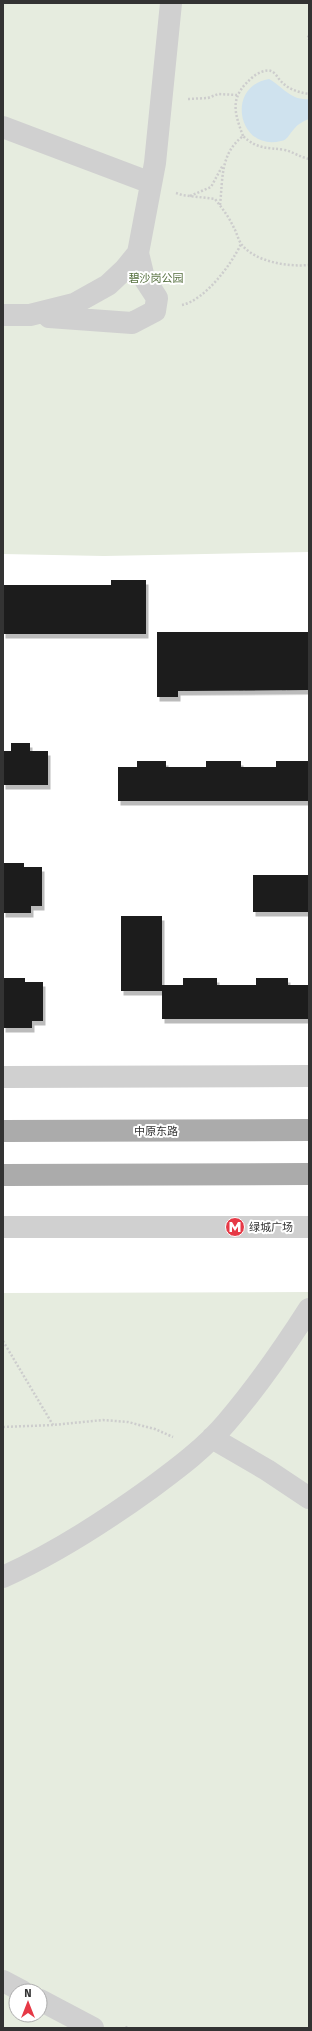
<svg xmlns="http://www.w3.org/2000/svg" width="312" height="2031" viewBox="0 0 312 2031" font-family="'Fira Sans','Noto Sans SC',sans-serif">
<style>
.green{fill:#e6ecdf;fill-rule:evenodd}
.water{fill:#cfe2ee}
.building{fill:#1a1a1a;filter:url(#shadow)}
.lines{fill:none;stroke-linecap:round;stroke-linejoin:round}
.path{stroke:#cdcdcd;stroke-width:2.5;stroke-dasharray:2 2;stroke-linecap:butt}
.minor{stroke:#d0d0d0;stroke-width:22}
.major{stroke:#ababab;stroke-width:22}
.labels{text-anchor:middle;stroke-width:4;stroke-linejoin:round;paint-order:stroke}
.park-label{font-size:11px;fill:#56703f;stroke:#fff}
.street-label{font-size:11px;fill:#333;stroke:#fff}
.poi-label{font-size:11px;fill:#333;stroke:#fff;text-anchor:start}
</style>
<defs>
<filter id="shadow"><feDropShadow dx="2.5" dy="4.5" stdDeviation="0" flood-color="#0004"/></filter>
</defs>
<rect width="100%" height="100%" fill="#fff"/>
<path class="green" d="M3,3H309V552L104,556L3,554Z
M309,1292V2028H3V1293ZM16,1991H40V2015H16Z"/>
<path class="water" d="M269,79C282,86 291,101 309,99V119C303,121 298,124 294,129C289,134 288,140 281,141C238,152 225,86 269,79Z"/>
<path class="building" d="M111,580H146V634H3V585H111Z
M157,632H309V690L178,691V697H157Z
M11,743H30V751H48V785H3V751H11Z
M137,761H166V767H206V761H241V767H276V761H309V801H118V767H137Z
M3,863H24V867H42V906H31V913H3Z
M253,875H309V912H253Z
M121,916H162V985H183V978H217V985H256V978H288V985H309V1019H162V991H121Z
M4,978H25V982H43V1021H32V1028H3Z"/>
<g class="lines">
<path class="path" d="M309,36L307,38L309,39
M188,99L208,98L218,94L237,95
M243,136C233,109 230,96 254,76C258,73 266,69 271,71C274,72 277,76 279,79C287,89 297,92 309,94
M176,193L182,195L215,199C222,208 229,217 234,228C237,233 238,240 242,245C256,262 288,267 309,265
M190,196L211,187L223,165
M220,205C223,178 220,154 243,136C258,150 267,147 285,150C293,152 300,157 309,159
M182,305C205,300 231,265 241,244
M3,1341L53,1425
M3,1427L53,1425L103,1420L128,1422L155,1429L173,1437
M126,2028L128,2025"/>
<path class="minor" d="M3,127L151,183
M3,315H30L74,304L108,285L125,269L138,253L155,163L171,3
M49,317L132,323L155,311L157,298L144,278L138,253
M3,1077L309,1076
M3,1227H309
M212,1438L267,1470L309,1498
M3,1577C56,1553 104,1522 151,1488C178,1468 205,1448 227,1422C257,1387 284,1348 309,1309
M3,1981L22,1991
M40,2000L93,2028"/>
<path class="major" d="M3,1131L309,1130
M3,1175L309,1174"/>
</g>
<defs>
<g id="metro-disc" transform="scale(1)"><circle r="9.5" fill="#e63946" stroke="#fff"/><path d="M-5.5 5V-5H-3L0 0L3-5H5.5V5H3V-.5L0 4L-3-.5V5Z" fill="#fff"/></g>
</defs>
<g fill-rule="evenodd">
<use href="#metro-disc" x="235" y="1227"/>
</g>
<g class="labels">
<g class="park-label">
<text x="156" y="282">碧沙岗公园</text>
</g>
<g class="street-label">
<text x="156" y="1135">中原东路</text>
</g>
<g class="poi-label">
<text x="249" y="1231">绿城广场</text>
</g>
</g>
<rect width="312" height="2031" fill="none" stroke="#333333" stroke-width="8"/>
<g transform="translate(28 2003)"><circle r="19" fill="#ffffff" stroke="#adadad"/>
<path d="M0-3L7 15L0 10L-7 15Z" fill="#e63946"/>
<text y="-6" font-size="11" font-weight="bold" text-anchor="middle" fill="#333333">N</text>
</g>
</svg>
